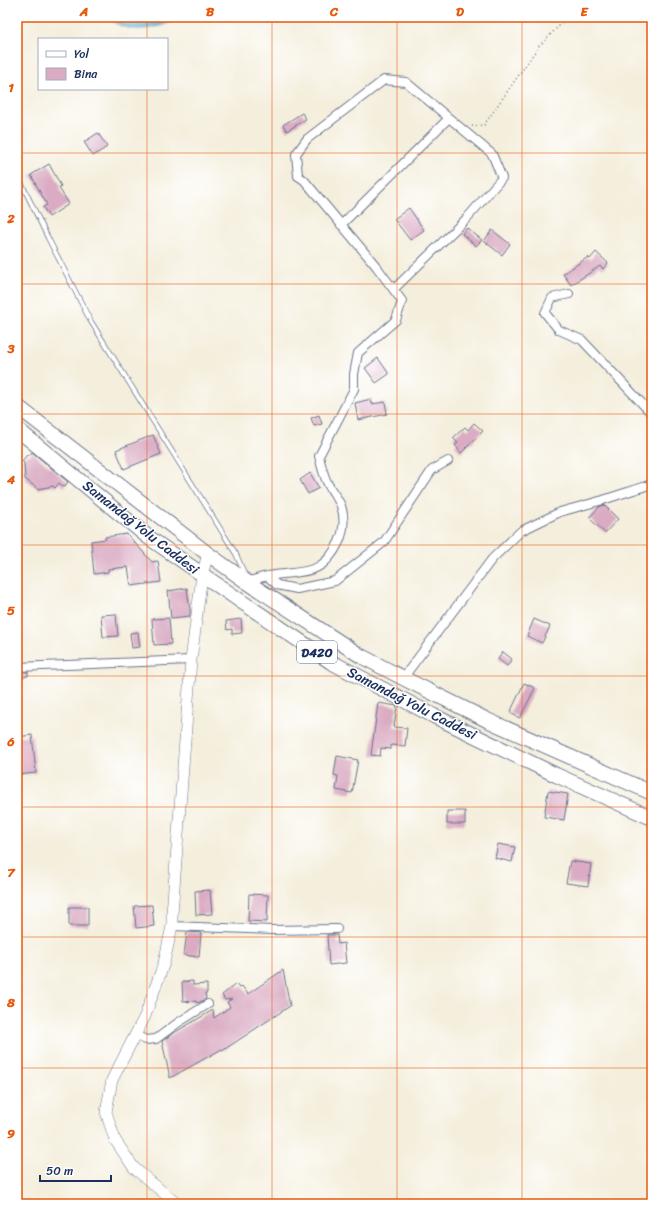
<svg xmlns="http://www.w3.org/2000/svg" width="669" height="1221" viewBox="0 0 669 1221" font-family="Sriracha,sans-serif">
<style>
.water{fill:#61b9de;stroke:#3e749e}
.building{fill:#daabc3}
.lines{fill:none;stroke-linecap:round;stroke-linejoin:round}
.lane-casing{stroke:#67728a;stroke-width:5.5}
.street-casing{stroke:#67728a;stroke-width:10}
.secondary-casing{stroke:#67728a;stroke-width:12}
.highway-casing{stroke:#67728a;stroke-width:16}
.path{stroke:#67728a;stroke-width:1.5;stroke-dasharray:1 3;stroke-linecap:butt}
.lane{stroke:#fff;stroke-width:4}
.street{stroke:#fff;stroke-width:8}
.secondary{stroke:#fff;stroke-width:11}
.highway{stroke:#fff;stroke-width:14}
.grid{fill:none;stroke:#e8590c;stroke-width:1;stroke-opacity:0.55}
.labels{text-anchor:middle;stroke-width:3;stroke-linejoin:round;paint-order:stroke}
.shield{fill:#fff;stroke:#5f6d8e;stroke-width:1}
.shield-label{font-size:13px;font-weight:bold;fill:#1b2f5e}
.street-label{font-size:14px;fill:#1b2f5e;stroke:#fff}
.neatline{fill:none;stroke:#e8590c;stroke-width:1.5}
.grid-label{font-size:13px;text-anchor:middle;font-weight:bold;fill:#e8590c}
</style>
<rect width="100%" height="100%" fill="#fff"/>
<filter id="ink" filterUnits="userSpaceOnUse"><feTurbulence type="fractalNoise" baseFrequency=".025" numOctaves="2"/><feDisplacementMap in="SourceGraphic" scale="8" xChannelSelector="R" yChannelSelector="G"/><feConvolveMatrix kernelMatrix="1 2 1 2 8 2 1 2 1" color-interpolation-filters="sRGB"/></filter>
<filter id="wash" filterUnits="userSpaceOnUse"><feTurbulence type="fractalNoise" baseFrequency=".012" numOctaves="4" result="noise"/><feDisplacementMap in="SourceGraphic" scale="16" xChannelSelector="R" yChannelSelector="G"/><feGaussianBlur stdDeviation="0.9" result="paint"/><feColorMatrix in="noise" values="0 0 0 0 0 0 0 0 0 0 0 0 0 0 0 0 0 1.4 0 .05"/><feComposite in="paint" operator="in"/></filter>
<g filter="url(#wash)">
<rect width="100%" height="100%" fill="#f4eedc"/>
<path class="water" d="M103,17H186C172,21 156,29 141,29C128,30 114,23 103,17Z"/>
<g id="blocks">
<path class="building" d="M302,113L306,119L287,131L283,125Z
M98,133L107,147L93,156L84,142Z
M49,164L61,186L59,188L69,204L49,217L43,207L47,205L31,175Z
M409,208L424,230L410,240L394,219Z
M467,228L482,240L476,246L462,234Z
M492,230L510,244L502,255L484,241Z
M596,252L608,263L603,269L600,266L571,285L563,274L588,257L590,259Z
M378,358L389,374L376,383L365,368Z
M371,399L372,404L385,402L387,414L358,420L355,403Z
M319,415L322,424L314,426L311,418Z
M474,423L483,431L461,453L455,445L458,443L453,438L465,427L468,430Z
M153,435L161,454L124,469L116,450Z
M32,452L68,482L64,487L59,483L55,488L53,486L38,489L25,479L24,463L22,461L27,455H30Z
M310,473L319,488L308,494L300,480Z
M604,505L618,519L605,533L589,518L599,507Z
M127,534L152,562L158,561L161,582L131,586L128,567L108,569V572L94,574L91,541L106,539L105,537Z
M187,588L190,611V616L171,618L168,591Z
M116,614L118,636L103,637L101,615Z
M169,618L171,644L154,645L152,619Z
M241,619L242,633L232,634V629L227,630L226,621Z
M534,619L550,626L542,643L527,636Z
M138,632L140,647L132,648L130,633Z
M503,652L512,659L507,666L498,659Z
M18,672H28V676L19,678Z
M524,683L535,688L520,718L510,713Z
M378,703L397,706L394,727L407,728L405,746L391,745V749L381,748L380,756L371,755Z
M32,735L36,773L17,775V744L18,743L17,737Z
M337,756L358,760L352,793L336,790L338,776L334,775Z
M548,791L568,794L564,820L544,817Z
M447,811H465V824H447Z
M498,844L515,847L512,862L495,858Z
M570,861L591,864L588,886L566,883Z
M210,890L212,914L196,915L195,891Z
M249,894L268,895L267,922L248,921Z
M152,905L154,926L136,928L134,906Z
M69,907H88V926H69Z
M187,932L201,933L199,957L184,955Z
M327,935H337L338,944L344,943L346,963L329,965Z
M283,970L290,1006L222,1051V1049L170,1078L162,1041L172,1034L213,1010L214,1018L230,1007L227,1002L232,999L225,1000L222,995L236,984L239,988L242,986L248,994Z
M193,981V985L207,984V993H205L206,999L200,1002L196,1003V1001L183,1002L182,982Z"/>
</g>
</g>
<g filter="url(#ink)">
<use href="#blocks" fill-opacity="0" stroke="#67728a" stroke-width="1"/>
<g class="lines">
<g class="lane-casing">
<path id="lane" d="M17,174L48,238L90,320L236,554L245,575"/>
</g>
<g class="street-casing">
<path id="street" d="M341,225L449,118
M569,294L552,298L545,313L559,330L582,340L652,414
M267,576L277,585L297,589L335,581L384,542L432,470L448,461
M247,582C254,580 261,577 268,576C301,570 322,578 339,542C344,531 345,517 341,506C338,498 331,491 327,482C323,474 321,465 319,456L354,389V374L358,353L396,320L402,301L376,266L304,180L298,176L296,154L307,139L384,80L406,82L492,154L502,178L467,218L394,289
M17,667L191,660
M403,678L492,559L521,531L560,512L603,500L649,485L652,483
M172,926L272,930L337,929
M135,1035L146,1040L156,1039L179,1022L208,1004"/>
</g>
<g class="secondary-casing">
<path id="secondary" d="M177,1204L134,1168L115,1140L106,1112L112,1080L145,1016L164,963L172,926V914L191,660L202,575L208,554"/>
</g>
<g class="highway-casing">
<path id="highway" d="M17,406L208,554L247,582L361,656L403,678L487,720L652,793
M17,429L148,537L242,602L331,662L434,716L556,775L652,818"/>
</g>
<path class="path" d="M472,126L484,125L539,46L564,21L566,17"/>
<use href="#lane" class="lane"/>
<use href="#street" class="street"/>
<use href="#secondary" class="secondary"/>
<use href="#highway" class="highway"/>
</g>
</g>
<path class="grid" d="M147,17V39M272,17V1204M397,17V1204M522,17V1204M147,89V1204M17,153H652M17,284H652M17,414H652M17,545H652M17,676H652M17,807H652M17,937H652M17,1068H652"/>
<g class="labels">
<rect class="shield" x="297" y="641" width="40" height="22" rx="3"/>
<g class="shield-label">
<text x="317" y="657">D420</text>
</g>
<g class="street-label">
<text transform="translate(141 527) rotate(38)" y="5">Samandağ Yolu Caddesi</text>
<text transform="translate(412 703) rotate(27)" y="5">Samandağ Yolu Caddesi</text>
</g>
</g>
<rect width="669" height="1221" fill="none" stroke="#fff" stroke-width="44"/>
<rect x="38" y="38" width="130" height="52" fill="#ffffff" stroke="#a4acbf"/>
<rect x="46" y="51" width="20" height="6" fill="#ffffff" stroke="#a4acbf"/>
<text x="74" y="58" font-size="12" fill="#1b2f5e">Yol</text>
<rect x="46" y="68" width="20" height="12" fill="#daabc3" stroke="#a4acbf"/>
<text x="74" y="78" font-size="12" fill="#1b2f5e">Bina</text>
<path d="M40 1175v6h71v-6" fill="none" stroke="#1b2f5e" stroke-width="2"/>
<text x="46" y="1175" font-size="12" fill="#1b2f5e" stroke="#ffffff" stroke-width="3" paint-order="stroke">50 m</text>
<rect x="22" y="22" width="625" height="1177" class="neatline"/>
<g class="grid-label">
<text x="84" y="16">A</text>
<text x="210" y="16">B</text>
<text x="334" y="16">C</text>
<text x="460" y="16">D</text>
<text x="584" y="16">E</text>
<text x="11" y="92">1</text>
<text x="11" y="223">2</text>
<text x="11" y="353">3</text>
<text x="11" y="484">4</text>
<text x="11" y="615">5</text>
<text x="11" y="746">6</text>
<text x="11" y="877">7</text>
<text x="11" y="1007">8</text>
<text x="11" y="1138">9</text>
</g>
</svg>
